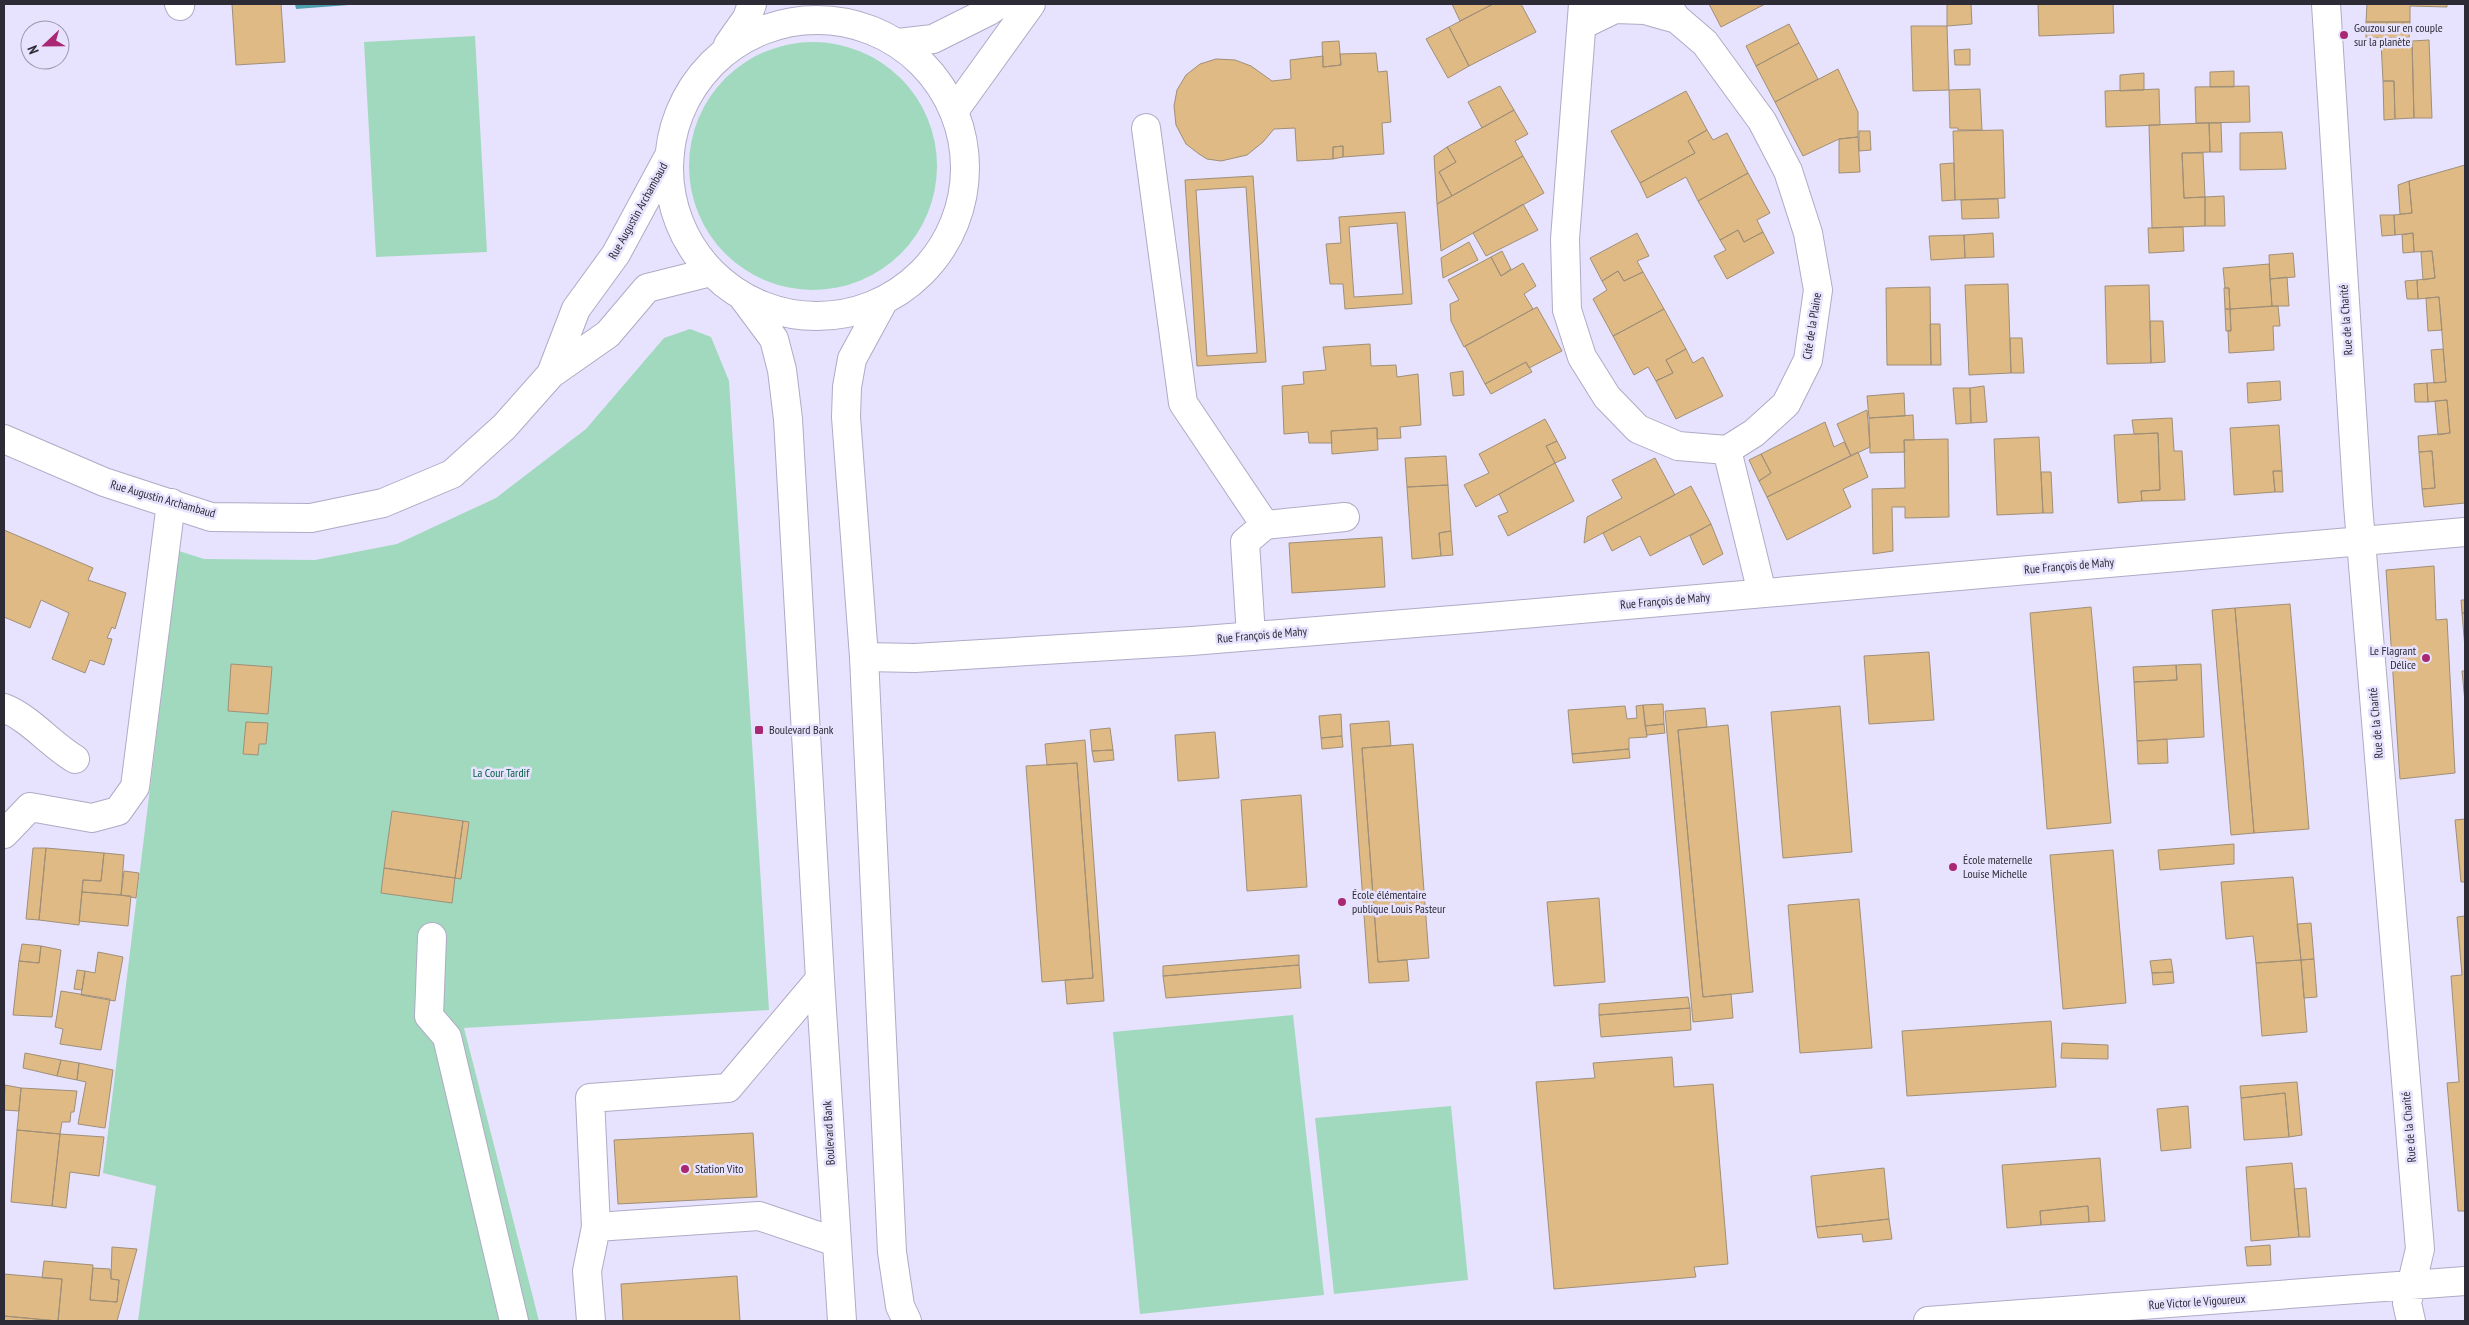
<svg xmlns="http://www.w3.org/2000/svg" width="2469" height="1325" viewBox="0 0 2469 1325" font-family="'PT Sans Narrow',sans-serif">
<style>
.green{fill:#a0d9bd}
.water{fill:#4da0ad}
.building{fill:#e0ba85;stroke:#9f8f78;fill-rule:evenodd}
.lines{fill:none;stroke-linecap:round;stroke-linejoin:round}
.minor-casing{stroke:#afabc5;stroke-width:30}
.major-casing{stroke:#afabc5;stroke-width:30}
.minor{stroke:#fff;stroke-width:28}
.major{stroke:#fff;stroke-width:28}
.poi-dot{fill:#aa2773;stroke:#e7e2fe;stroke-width:2}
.labels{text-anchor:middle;stroke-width:5;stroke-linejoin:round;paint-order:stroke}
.poi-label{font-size:12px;fill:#2d2b35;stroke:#e7e2fe;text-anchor:start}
.street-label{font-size:12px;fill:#2d2b35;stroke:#e7e2fe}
.park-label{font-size:12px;fill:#045c3f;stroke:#e7e2fe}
</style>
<rect width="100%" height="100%" fill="#e7e2fe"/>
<path class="green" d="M475,36L487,252L376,257L364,42Z
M689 166a124 124 0 1 1 248 0a124 124 0 1 1-248 0Z
M690,329L711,337L729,381L769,1010L464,1028L539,1321H138L156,1186L103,1173L179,551L204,559L315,560L397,544L496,498L586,429L664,338Z
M1293,1015L1324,1295L1140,1314L1113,1032Z
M1451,1106L1468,1280L1334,1294L1315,1118Z"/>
<path class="water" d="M295,4H362L296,9Z"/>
<path class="building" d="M232,4H281L285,62L236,65Z
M1452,4H1493L1460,21Z
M1493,4H1521L1536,32L1469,66L1449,27Z
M1709,4H1765L1721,27Z
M1947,4H1971L1972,24L1947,26Z
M2038,4H2113L2114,33L2039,36Z
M2367,4H2447V7L2410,6V22H2366Z
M2366,22H2410L2409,38H2366Z
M1789,24L1799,43L1756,66L1746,46Z
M1911,26H1947L1949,90L1913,91Z
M1449,27L1469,66L1448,78L1426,39Z
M2429,40L2432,118H2414L2412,41Z
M1339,41L1341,65L1323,67L1322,42Z
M2412,41L2414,118L2395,119L2394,81H2383L2381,42Z
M1799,43L1818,79L1775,102L1756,66Z
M1970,49V65H1955L1954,50Z
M1376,53L1378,72L1387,71L1391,122L1382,123L1384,154L1343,157V146L1333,147V159L1297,161L1295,128L1274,129L1263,142L1247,155L1221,161L1207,159L1199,154L1186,144L1176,125L1174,106L1177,90L1186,75L1200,64L1216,59L1235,60L1251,66L1272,81L1291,79L1290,60L1323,56V67L1341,65L1340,54Z
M1838,69L1858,112V137L1839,139L1803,156L1775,102Z
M2234,71V87H2210V72Z
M2144,73V90L2120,91V75Z
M2383,81H2394L2395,119L2384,120Z
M1500,86L1514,110L1482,128L1468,102Z
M2249,86L2250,122L2196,123L2195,87Z
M1980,89L1982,130H1958V128H1950L1949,90Z
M2159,89L2160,125L2106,127L2105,91Z
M1686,91L1707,130L1688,141L1695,153L1640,183L1611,131Z
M1514,110L1528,134L1515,141L1523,156L1452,196L1439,172L1456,162L1447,147Z
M2209,123L2210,152L2182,153L2184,198L2205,197V226L2152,228L2149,125Z
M2209,123H2221L2222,152H2210Z
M1707,130L1713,140L1727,133L1748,173L1698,201L1686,177L1647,198L1640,183L1695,153L1688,141Z
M2003,130L2005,198L1955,200L1953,131Z
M1859,131H1870L1871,150L1859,151Z
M2282,132L2286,169L2240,170V133Z
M1858,137L1860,172L1839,173V139Z
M1343,146V157L1333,159V147Z
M1447,147L1456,162L1439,172L1452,196L1437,204L1434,156Z
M2182,153H2203L2205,197L2184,198Z
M1523,156L1544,193L1441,251L1437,204Z
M1954,163L1955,200L1942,201L1940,164Z
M2465,165V503L2424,507L2422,489L2435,488L2432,451L2419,452L2418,436L2450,433L2447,400L2428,402L2427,383L2446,382L2439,297L2418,299L2417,280L2435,278L2432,251L2414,252L2413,233L2395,235L2394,215L2412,213L2409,181Z
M1748,173L1770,213L1757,220L1763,232L1744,242L1738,230L1720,240L1698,201Z
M1253,176L1266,362L1197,366L1185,180ZM1246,187L1257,353L1207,356L1196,190Z
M2409,181L2412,213L2400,214L2398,185Z
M2224,196L2225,226H2205V197Z
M1998,199L1999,218L1962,219L1961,200Z
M1523,204L1538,230L1486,256L1473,233Z
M1405,212L1412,304L1345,309L1343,284H1330L1326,244L1341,243L1339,217ZM1397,223L1403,294L1354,297L1349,227Z
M2380,215H2394L2395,235L2382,236Z
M2183,227L2184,251L2149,253L2148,228Z
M1738,230L1744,242L1763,232L1774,253L1727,279L1714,256L1726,250L1720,240Z
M1637,233L1649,256L1637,261L1643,272L1624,281L1618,271L1602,281L1590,258Z
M1993,233L1994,257L1965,258L1964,235Z
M2413,233L2414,252L2403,253L2402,235Z
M1964,235L1965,258L1931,260L1929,236Z
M1469,242L1478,260L1443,278L1441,258Z
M1502,251L1511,269L1501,276L1491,257Z
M2432,251L2435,278L2423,280L2421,252Z
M2293,253L2295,277L2270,279L2269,255Z
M1491,257L1501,276L1523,263L1536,286L1524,294L1533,309L1464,347L1451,321L1450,304L1459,300L1448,280Z
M2269,264L2272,306L2230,309L2229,288H2225L2223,268Z
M1618,271L1624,281L1643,272L1664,309L1613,336L1593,299L1607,290L1602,281Z
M2287,277L2289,306H2272L2270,279Z
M2417,280L2418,299H2407L2405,281Z
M2008,284L2011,373L1969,375L1965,285Z
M2149,285L2151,363L2107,364L2105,286Z
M1930,287L1931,365H1887L1886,288Z
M2224,288H2229L2230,309H2225Z
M2439,297L2442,330L2428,331L2426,298Z
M2278,306L2280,326H2273L2274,350L2229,353L2228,330L2231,331L2230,309Z
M1537,307L1562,351L1529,368L1526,362L1485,384L1465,346Z
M1664,309L1686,349L1666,360L1673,373L1656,381L1648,367L1634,375L1613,336Z
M2225,309H2230L2231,331H2226Z
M2150,321H2163L2165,362L2151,363Z
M1930,324H1940L1941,365H1931Z
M2010,338H2022L2024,373H2011Z
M1370,344L1371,366L1396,365L1397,377L1418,374L1421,425L1400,427L1401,438L1377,439V428L1331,431L1332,443H1309L1308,432L1284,434L1282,386L1304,384L1303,372L1326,370L1323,347Z
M1686,349L1693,363L1703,357L1723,396L1676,419L1656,381L1673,373L1666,360Z
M2443,349L2446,382L2434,383L2431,350Z
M1526,362L1532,372L1491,394L1485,384Z
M1463,371L1464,395L1453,396L1450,373Z
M2280,381L2281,400L2248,403L2247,383Z
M2427,383L2428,402H2415L2414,384Z
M1984,386L1987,422L1971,423L1970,388Z
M1953,388H1970L1971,423L1956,424Z
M1904,393L1905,416L1869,418L1867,396Z
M2447,400L2450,433L2438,435L2435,401Z
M1867,410L1870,447L1851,456L1837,424Z
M1913,415L1914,440H1904L1905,452L1870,453L1869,418Z
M2172,418L2174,451H2182L2185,500L2142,501L2141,491L2160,490L2158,433L2134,434L2132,420Z
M1545,419L1557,441L1546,446L1555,463L1476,507L1464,485L1489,473L1479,454Z
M1825,422L1834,447L1844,442L1851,456L1767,497L1759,481L1771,473L1761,454Z
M2279,425L2282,471H2273L2275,492L2234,495L2230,428Z
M1377,428L1378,450L1332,454L1331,431Z
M2158,433L2160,490L2141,491L2142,501L2118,503L2114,435Z
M2039,437L2043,513L1997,515L1994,439Z
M1948,439L1949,517L1905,518V507H1892L1893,551L1873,554L1872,489L1905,488L1904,440Z
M1557,441L1566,458L1555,463L1546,446Z
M2432,451L2435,488L2422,489L2419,452Z
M1858,452L1868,477L1843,489L1851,507L1787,540L1767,497Z
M1761,454L1771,473L1759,481L1749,460Z
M1446,456L1448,485L1407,487L1405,458Z
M1655,458L1675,495L1584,543L1587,517L1622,498L1612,480Z
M1555,463L1574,501L1508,536L1498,516L1508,512L1499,494Z
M2273,471H2282L2283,492H2275Z
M2041,472H2051L2053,513H2043Z
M1448,485L1451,531L1439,533L1441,556L1412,559L1407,487Z
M1691,486L1711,524L1650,556L1640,536L1612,551L1603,533Z
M1711,524L1723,554L1703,565L1690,536Z
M4,530L93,568L88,580L126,593L115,629L112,627L107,638L112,639L104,665L90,660L85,673L52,659L69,613L41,600L30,628L4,617Z
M1451,531L1453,555L1441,556L1439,533Z
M1382,537L1385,587L1292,593L1289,543Z
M2434,566L2436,620L2447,619L2455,773L2400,779L2386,570Z
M2461,600H2465V613H2462Z
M2290,604L2309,829L2254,833L2235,608Z
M2091,607L2111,823L2047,829L2030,613Z
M2235,608L2254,833L2231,835L2212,610Z
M2462,613H2465V648Z
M1929,652L1934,720L1869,724L1864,656Z
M231,664L272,667L268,714L228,711Z
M2201,664L2204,737L2137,741L2134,682L2177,680L2176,665Z
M2176,665L2177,680L2134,682L2133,667Z
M2462,671H2465V702Z
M1663,704L1664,724L1645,726L1643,705Z
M1643,705L1647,737L1629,738V749L1572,754L1568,710L1625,706L1627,719L1637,718L1636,706Z
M1840,706L1852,852L1783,858L1771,712Z
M1705,708L1707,727L1678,730L1703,997L1731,994L1733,1018L1693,1022L1665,711Z
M1341,714L1342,736L1321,738L1319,716Z
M1389,721L1391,746L1362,748L1378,962L1407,960L1409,981L1369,983L1350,724Z
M246,722L268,723L266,744H259L258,755L243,754Z
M1664,724L1665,733L1647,735L1645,726Z
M1728,725L1753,992L1703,997L1678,730Z
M1110,728L1113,750L1092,751L1090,730Z
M1215,732L1219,778L1178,781L1175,735Z
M1342,736L1343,747L1322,749L1321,738Z
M2167,739L2168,763L2138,764L2137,741Z
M1085,740L1104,1001L1067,1004L1065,980L1093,978L1077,763L1047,765L1045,744Z
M1413,744L1429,958L1378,962L1362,748Z
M1629,749L1630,758L1573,763L1572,754Z
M1113,750L1114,760L1094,762L1092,751Z
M1077,763L1093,978L1042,982L1026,766Z
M1301,795L1307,887L1247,891L1241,800Z
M392,811L463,821L455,878L384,868Z
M2465,819V882H2461L2455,820Z
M463,821L469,822L461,879L455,878Z
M2234,844V864L2160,870L2158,850Z
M33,848H46L39,920L26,919Z
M46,848L104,853L101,881L83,880L79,925L39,920Z
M2113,850L2126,1003L2063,1009L2050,855Z
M104,853L124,855L121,895L82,892L83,880L101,881Z
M384,868L455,878L452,903L381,893Z
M124,871L139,873L136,898L121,895Z
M2293,877L2301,960L2256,963L2253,936L2226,939L2221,882Z
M82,892L131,896L128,926L79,921Z
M1599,898L1605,982L1554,986L1547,902Z
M1859,899L1872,1048L1800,1053L1788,905Z
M2465,916V1211H2458L2447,1083L2459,1082L2451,976L2462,975L2457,917Z
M2311,923L2314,959L2301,960L2297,924Z
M22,944L41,946L39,963L19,961Z
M41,946L61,950L52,1017L13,1015L19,961L39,963Z
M98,952L123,957L115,1001L81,995L85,971L95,973Z
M1299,955V965L1163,976V966Z
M2171,959L2173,972L2152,973L2150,961Z
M2314,959L2317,997L2304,998L2301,960Z
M2301,960L2307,1032L2262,1036L2256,963Z
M1299,965L1301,988L1166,998L1163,976Z
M77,970L85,971L82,990L74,989Z
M2173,972L2174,983L2153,985L2152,973Z
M61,991L110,999L101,1050L60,1044L63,1029L55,1027Z
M1688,997L1690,1008L1599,1015V1004Z
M1690,1008L1691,1030L1601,1037L1599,1015Z
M2051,1021L2056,1087L1907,1096L1902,1031Z
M2062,1043L2108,1045V1059L2061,1058Z
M25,1053L61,1060L57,1076L23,1068Z
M1672,1057L1674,1087L1713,1084L1728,1264L1694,1267L1696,1277L1554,1289L1536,1082L1595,1078L1593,1063Z
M61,1060L79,1063L77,1080L57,1076Z
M79,1063L113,1070L105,1128L78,1124L86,1082L77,1080Z
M2297,1082L2302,1135L2289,1137L2285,1093L2241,1098L2240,1086Z
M5,1085L21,1088L19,1111L4,1110Z
M21,1088L77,1091L74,1112H71L70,1122H62L60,1134L17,1130Z
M2285,1093L2289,1137L2244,1140L2241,1098Z
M2188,1106L2191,1148L2161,1151L2157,1109Z
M17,1130L60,1134L52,1206L11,1202Z
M753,1133L757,1197L618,1204L614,1140Z
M60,1134L104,1137L99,1176L70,1172L66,1208L52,1206Z
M2100,1158L2105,1221L2089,1222L2088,1206L2040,1211L2041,1225L2007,1228L2002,1165Z
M2292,1163L2299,1237L2251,1241L2246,1167Z
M1884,1168L1889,1219L1816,1227L1811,1176Z
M2306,1188L2310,1237H2299L2294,1189Z
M2088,1206L2089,1222L2041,1225L2040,1211Z
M1889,1219L1892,1239L1863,1242L1862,1234L1818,1238L1816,1227Z
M2270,1245L2271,1265L2247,1266L2245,1247Z
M112,1247L137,1249L117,1321H58L62,1279L42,1278L44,1261L93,1265L90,1300L117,1302L119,1280L111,1279Z
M93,1268L110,1269L111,1279L119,1280L117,1302L90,1300Z
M4,1274L62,1279L58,1321L4,1316Z
M737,1276L740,1321H623L621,1284Z
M4,1316L58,1321H4Z"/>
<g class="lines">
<g class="minor-casing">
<path id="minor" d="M179,4L180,6
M1583,4L1565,239L1567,310L1582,357L1607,397L1638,429L1678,446L1727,450L1754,433L1786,404L1808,360L1818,290L1808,233L1788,171L1762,121L1705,43L1677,19L1666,4
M2326,4L2358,505L2420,1249L2407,1303L2411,1321
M1582,25L1615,9L1645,10L1677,19
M898,43L933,39L989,11L999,4
M954,111L1031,4
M1146,128L1183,403L1265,525L1245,542L1251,636
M1727,450L1762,593
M1265,525L1345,517
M864,657L915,658L1192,641L1478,618L2465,532
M4,708C31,719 50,744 75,759
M4,834L30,807L92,818L118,811L135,787L171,503
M432,937L429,1016L447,1037L514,1321
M820,979L728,1088L590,1098L596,1227L759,1216L836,1242
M591,1321L587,1271L596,1227
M1928,1321L2465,1281"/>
</g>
<g class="major-casing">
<path id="major" d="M669 168a148 148 0 1 1 296 0a148 148 0 1 1-296 0Z
M728,45L747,18L752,4
M742,296L774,339L782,370L788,419L820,979L842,1321
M883,302L852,359L847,387L846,417L864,657L892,1252L900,1306L907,1321
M551,374L576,309L616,254L670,154
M4,439L104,482L211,517L311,518L383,503L452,474L504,427L551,374L608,334L647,288L711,272"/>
</g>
<use href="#minor" class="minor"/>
<use href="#major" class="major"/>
</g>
<g class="poi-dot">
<circle cx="2344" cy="35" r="5"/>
<circle cx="2426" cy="658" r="5"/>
<rect x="754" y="725" width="10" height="10" rx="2.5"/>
<circle cx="1953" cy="867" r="5"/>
<circle cx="1342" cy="902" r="5"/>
<circle cx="685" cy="1169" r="5"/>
</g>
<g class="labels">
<g class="poi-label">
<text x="2354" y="32">Gouzou sur en couple<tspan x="2354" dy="14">sur la planète</tspan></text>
<text x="2416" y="655" text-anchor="end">Le Flagrant<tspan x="2416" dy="14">Délice</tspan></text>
<text x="769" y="734">Boulevard Bank</text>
<text x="1963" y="864">École maternelle<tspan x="1963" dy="14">Louise Michelle</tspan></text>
<text x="1352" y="899">École élémentaire<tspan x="1352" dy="14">publique Louis Pasteur</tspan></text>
<text x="695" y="1173">Station Vito</text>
</g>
<g class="street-label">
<text transform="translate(638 211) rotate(-61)" y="4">Rue Augustin Archambaud</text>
<text transform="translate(2346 320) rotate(-94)" y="4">Rue de la Charité</text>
<text transform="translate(1812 326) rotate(-81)" y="4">Cité de la Plaine</text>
<text transform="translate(163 499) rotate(16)" y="4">Rue Augustin Archambaud</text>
<text transform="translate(2069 566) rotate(-5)" y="4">Rue François de Mahy</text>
<text transform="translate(1665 601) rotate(-5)" y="4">Rue François de Mahy</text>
<text transform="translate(1262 635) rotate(-5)" y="4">Rue François de Mahy</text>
<text transform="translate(2376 723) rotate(-95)" y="4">Rue de la Charité</text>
<text transform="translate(2409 1127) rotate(-95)" y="4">Rue de la Charité</text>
<text transform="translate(829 1133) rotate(-93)" y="4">Boulevard Bank</text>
<text transform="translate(2197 1302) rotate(-4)" y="4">Rue Victor le Vigoureux</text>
</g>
<g class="park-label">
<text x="501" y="777">La Cour Tardif</text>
</g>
</g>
<rect width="2469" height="1325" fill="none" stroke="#2d2b35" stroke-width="10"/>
<g transform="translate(45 45) rotate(248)"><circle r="24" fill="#e7e2fe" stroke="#9d99ae"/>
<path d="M0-4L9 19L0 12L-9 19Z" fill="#aa2773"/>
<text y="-8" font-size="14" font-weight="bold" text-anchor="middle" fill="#2d2b35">N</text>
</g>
</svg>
